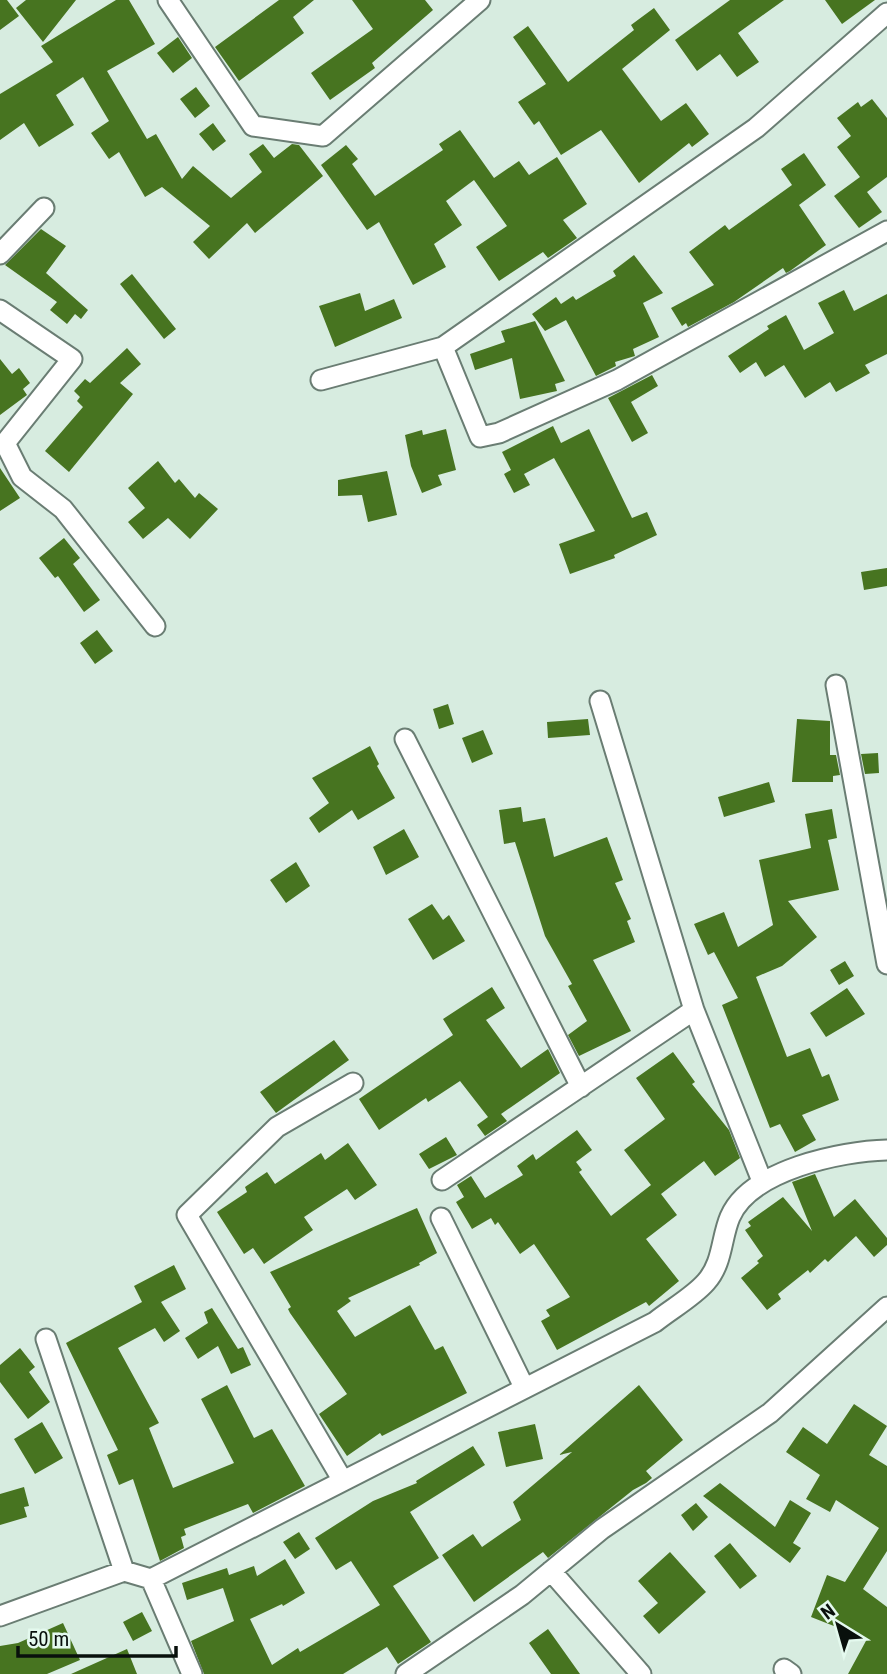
<svg xmlns="http://www.w3.org/2000/svg" width="887" height="1674" viewBox="0 0 887 1674" font-family="'Roboto Condensed',sans-serif">
<style>
.building{fill:#477420}
.lines{fill:none;stroke-linecap:round;stroke-linejoin:round}
.street-casing{stroke:#6a7d73;stroke-width:23}
.street{stroke:#fff;stroke-width:19}
</style>
<rect width="100%" height="100%" fill="#d7ece0"/>
<path class="building" d="M0,0H7L19,16L0,30Z
M26,0H76L43,42L16,8Z
M116,0H129L155,44L107,71L147,139L156,134L182,179L193,166L231,198L262,172L249,154L263,144L274,158L292,144L299,145L323,176L255,233L247,223L209,259L193,242L210,226L162,187L145,197L119,152L109,159L91,133L109,121L83,77L56,95L74,125L39,147L24,123L0,140V94L53,62L41,46Z
M279,0H314L293,17L304,33L239,81L215,47Z
M352,0H425L433,10L372,63L375,68L330,100L311,73L373,29Z
M730,0H784L738,33L759,62L737,77L720,54L697,71L675,40Z
M825,0H875L842,24Z
M654,8L670,30L622,69L661,121L686,103L709,134L692,147L689,143L639,183L601,130L561,155L539,121L534,125L518,102L546,84L513,37L528,26L568,82L634,30L631,25Z
M178,37L192,58L173,73L157,53Z
M196,87L210,106L195,118L180,99Z
M872,99L887,118V177L867,192L882,212L859,228L834,196L860,177L837,147L851,136L837,118L858,102L861,107Z
M213,123L226,141L213,151L199,134Z
M460,130L494,178L519,161L529,175L557,157L587,204L563,220L577,238L548,258L543,252L499,281L476,247L507,226L474,180L446,201L462,225L434,244L446,267L413,285L379,222L367,230L321,165L346,145L358,159L352,164L375,196L443,150L439,144Z
M804,153L826,185L799,205L826,245L790,271L786,273L783,268L734,302L688,327L686,323L682,326L671,308L714,285L689,252L725,225L729,230L792,185L781,169Z
M41,229L66,246L46,273L88,310L81,319L75,314L67,324L50,310L57,302L5,265Z
M634,255L663,293L643,303L659,337L633,349L635,356L615,362L616,366L596,376L566,320L545,331L532,314L556,297L561,304L573,296L576,300L616,276L613,271Z
M132,274L176,329L164,339L120,284Z
M844,290L854,311L887,294V354L865,365L870,373L836,392L830,382L805,398L784,365L765,377L756,362L740,373L728,356L769,329L767,326L786,315L804,350L834,333L818,303Z
M360,293L365,311L394,299L402,318L335,347L319,306Z
M535,321L565,381L555,384L557,391L520,399L512,358L475,370L470,354L505,342L501,331Z
M127,348L141,364L120,383L133,394L69,472L45,451L83,407L77,401L80,397L74,391L85,379L90,383Z
M0,359L12,374L19,368L30,383L23,389L27,395L0,415Z
M652,375L658,386L631,402L648,433L632,442L608,398Z
M553,426L561,443L589,429L632,518L647,512L657,535L614,555L615,558L570,574L559,544L595,531L554,458L524,474L530,485L514,493L504,474L511,470L502,452Z
M446,429L456,470L438,475L442,485L422,493L411,466L405,435L422,430L423,435Z
M158,461L175,483L179,479L195,498L199,493L218,509L190,539L168,518L143,539L128,522L145,508L128,488Z
M0,468L20,498L0,511Z
M387,471L397,515L368,522L362,495L338,496V480Z
M64,538L80,558L73,564L100,600L84,612L58,576L55,578L39,558Z
M887,568V586L864,590L861,572Z
M97,630L113,651L95,664L80,643Z
M448,704L454,724L439,729L433,709Z
M588,719L590,735L548,738L547,722Z
M797,719L830,721V755H836L840,775L833,776V782H792Z
M483,730L493,754L472,763L462,738Z
M370,746L379,764L377,766L395,798L358,820L352,810L319,833L309,818L329,803L312,778Z
M878,753L879,773L865,774L861,754Z
M769,782L775,802L724,817L718,797Z
M521,807L523,822L545,818L554,857L607,837L623,880L615,883L631,919L627,921L635,942L593,960L631,1031L579,1056L568,1035L587,1021L568,986L572,984L545,936L515,842L504,844L499,810Z
M832,809L837,838L828,840L839,890L788,901L817,937L782,966L756,977L787,1057L810,1048L822,1077L829,1074L839,1100L802,1115L816,1140L795,1152L780,1124L770,1128L722,1005L738,998L714,952L708,955L694,924L724,912L738,947L773,925L759,860L811,848L805,814Z
M404,829L419,857L386,875L373,847Z
M296,862L310,886L286,903L270,880Z
M432,904L443,920L449,915L465,941L433,960L408,919Z
M845,961L854,976L839,985L830,970Z
M492,987L505,1008L486,1020L521,1068L548,1049L560,1073L501,1114L507,1121L485,1136L477,1125L488,1117L460,1081L428,1102L426,1098L379,1130L359,1099L453,1035L443,1019Z
M847,988L865,1014L826,1037L810,1013Z
M334,1040L349,1060L276,1113L260,1092Z
M673,1052L695,1082L692,1084L729,1130L740,1158L715,1176L704,1161L661,1194L677,1215L646,1239L679,1281L649,1306L646,1302L557,1350L541,1321L550,1316L546,1310L570,1297L534,1244L520,1254L498,1222L495,1225L491,1218L472,1229L456,1202L464,1197L457,1185L471,1176L485,1198L523,1175L517,1166L533,1154L536,1160L577,1130L592,1150L576,1162L582,1170L579,1172L611,1216L651,1185L624,1150L665,1119L636,1078Z
M446,1137L457,1155L429,1169L419,1154Z
M348,1143L377,1185L355,1200L347,1189L304,1217L313,1230L264,1264L253,1248L244,1254L217,1212L247,1192L245,1187L267,1172L275,1184L321,1153L325,1160Z
M815,1174L834,1217L855,1199L887,1238V1245L874,1257L856,1236L828,1262L825,1259L810,1273L808,1270L778,1294L781,1299L767,1310L741,1278L759,1263L757,1261L763,1256L745,1230L751,1226L748,1222L783,1197L812,1231L792,1182Z
M417,1208L437,1253L419,1263L420,1265L348,1298L351,1301L337,1311L355,1337L410,1305L435,1350L443,1346L467,1393L382,1436L380,1433L347,1456L319,1414L347,1394L290,1313L288,1309L291,1307L270,1272Z
M174,1265L186,1289L161,1302L180,1331L164,1342L155,1328L118,1348L159,1423L149,1428L173,1488L234,1463L201,1399L227,1385L254,1438L272,1429L305,1486L253,1513L248,1504L184,1529L186,1535L181,1537L184,1548L160,1561L133,1479L119,1485L107,1455L118,1450L66,1343L142,1302L134,1286Z
M212,1308L238,1349L243,1347L251,1365L231,1374L218,1346L198,1359L185,1338L208,1323L204,1312Z
M20,1348L35,1367L29,1372L50,1402L28,1419L0,1382V1365Z
M639,1385L683,1440L646,1471L652,1478L646,1483L633,1490L548,1558L543,1552L474,1602L442,1555L473,1534L482,1547L521,1520L513,1502L572,1452L559,1455Z
M854,1404L887,1426L869,1455L887,1466V1551L863,1589L887,1607V1674H848L867,1639L811,1617L827,1575L845,1582L879,1528L836,1500L830,1512L806,1499L820,1475L786,1452L803,1427L827,1444Z
M42,1422L63,1458L35,1474L14,1439Z
M535,1424L543,1459L506,1467L498,1432Z
M473,1446L485,1465L410,1512L439,1558L393,1586L431,1642L398,1664L387,1647L343,1674H204L191,1641L234,1621L223,1588L187,1600L182,1583L227,1568L229,1575L254,1566L257,1576L285,1559L305,1593L283,1606L282,1604L250,1619L272,1665L298,1648L300,1652L380,1605L351,1561L336,1570L315,1538L373,1501L417,1483L416,1481Z
M720,1483L775,1527L790,1500L811,1513L793,1543L801,1548L790,1563L703,1496Z
M24,1487L29,1506L24,1507L27,1517L0,1525V1494Z
M696,1503L708,1517L693,1531L681,1515Z
M299,1532L310,1549L295,1559L283,1542Z
M730,1543L757,1576L740,1589L714,1556Z
M670,1552L706,1592L659,1634L643,1616L658,1603L638,1581Z
M142,1612L152,1631L133,1641L123,1622Z
M63,1623L80,1660L47,1674H0V1646L18,1643Z
M548,1629L580,1674H551L529,1643Z
M127,1649L137,1674H71Z"/>
<g class="lines">
<g class="street-casing">
<path id="street" d="M168,0L253,126L323,136L480,0
M0,254L44,208
M0,310L72,359L5,443L22,477L63,509L155,626
M443,347L480,437L499,433L617,380L887,231
M321,380L443,347L756,128L887,13
M836,685L887,964
M600,701L694,1010L762,1181
M405,739L581,1087
M442,1180L694,1010
M441,1218L524,1387
M46,1339L124,1571
M343,1481L187,1215L277,1127L353,1083
M551,1571L641,1674
M151,1579L192,1674
M0,1616L124,1571L151,1579L655,1322C671,1309 693,1297 706,1282C723,1263 721,1238 730,1217C750,1170 841,1151 887,1150
M784,1669L791,1674
M406,1674L522,1595L602,1529L770,1413L887,1307"/>
</g>
<use href="#street" class="street"/>
</g>
<g transform="translate(838 1625) rotate(323)" stroke="#e4f9ee" stroke-width="5" paint-order="stroke">
<path d="M0-5L12 26L0 18L-12 26Z" fill="#09100c"/>
<text y="-10" font-size="19" font-weight="bold" text-anchor="middle" fill="#09100c">N</text>
</g>
<path d="M18 1646v10h158v-10" fill="none" stroke="#09100c" stroke-width="3.5"/>
<text x="28" y="1646" font-size="21" fill="#09100c" stroke="#e4f9ee" stroke-width="5" paint-order="stroke">50 m</text>
</svg>
